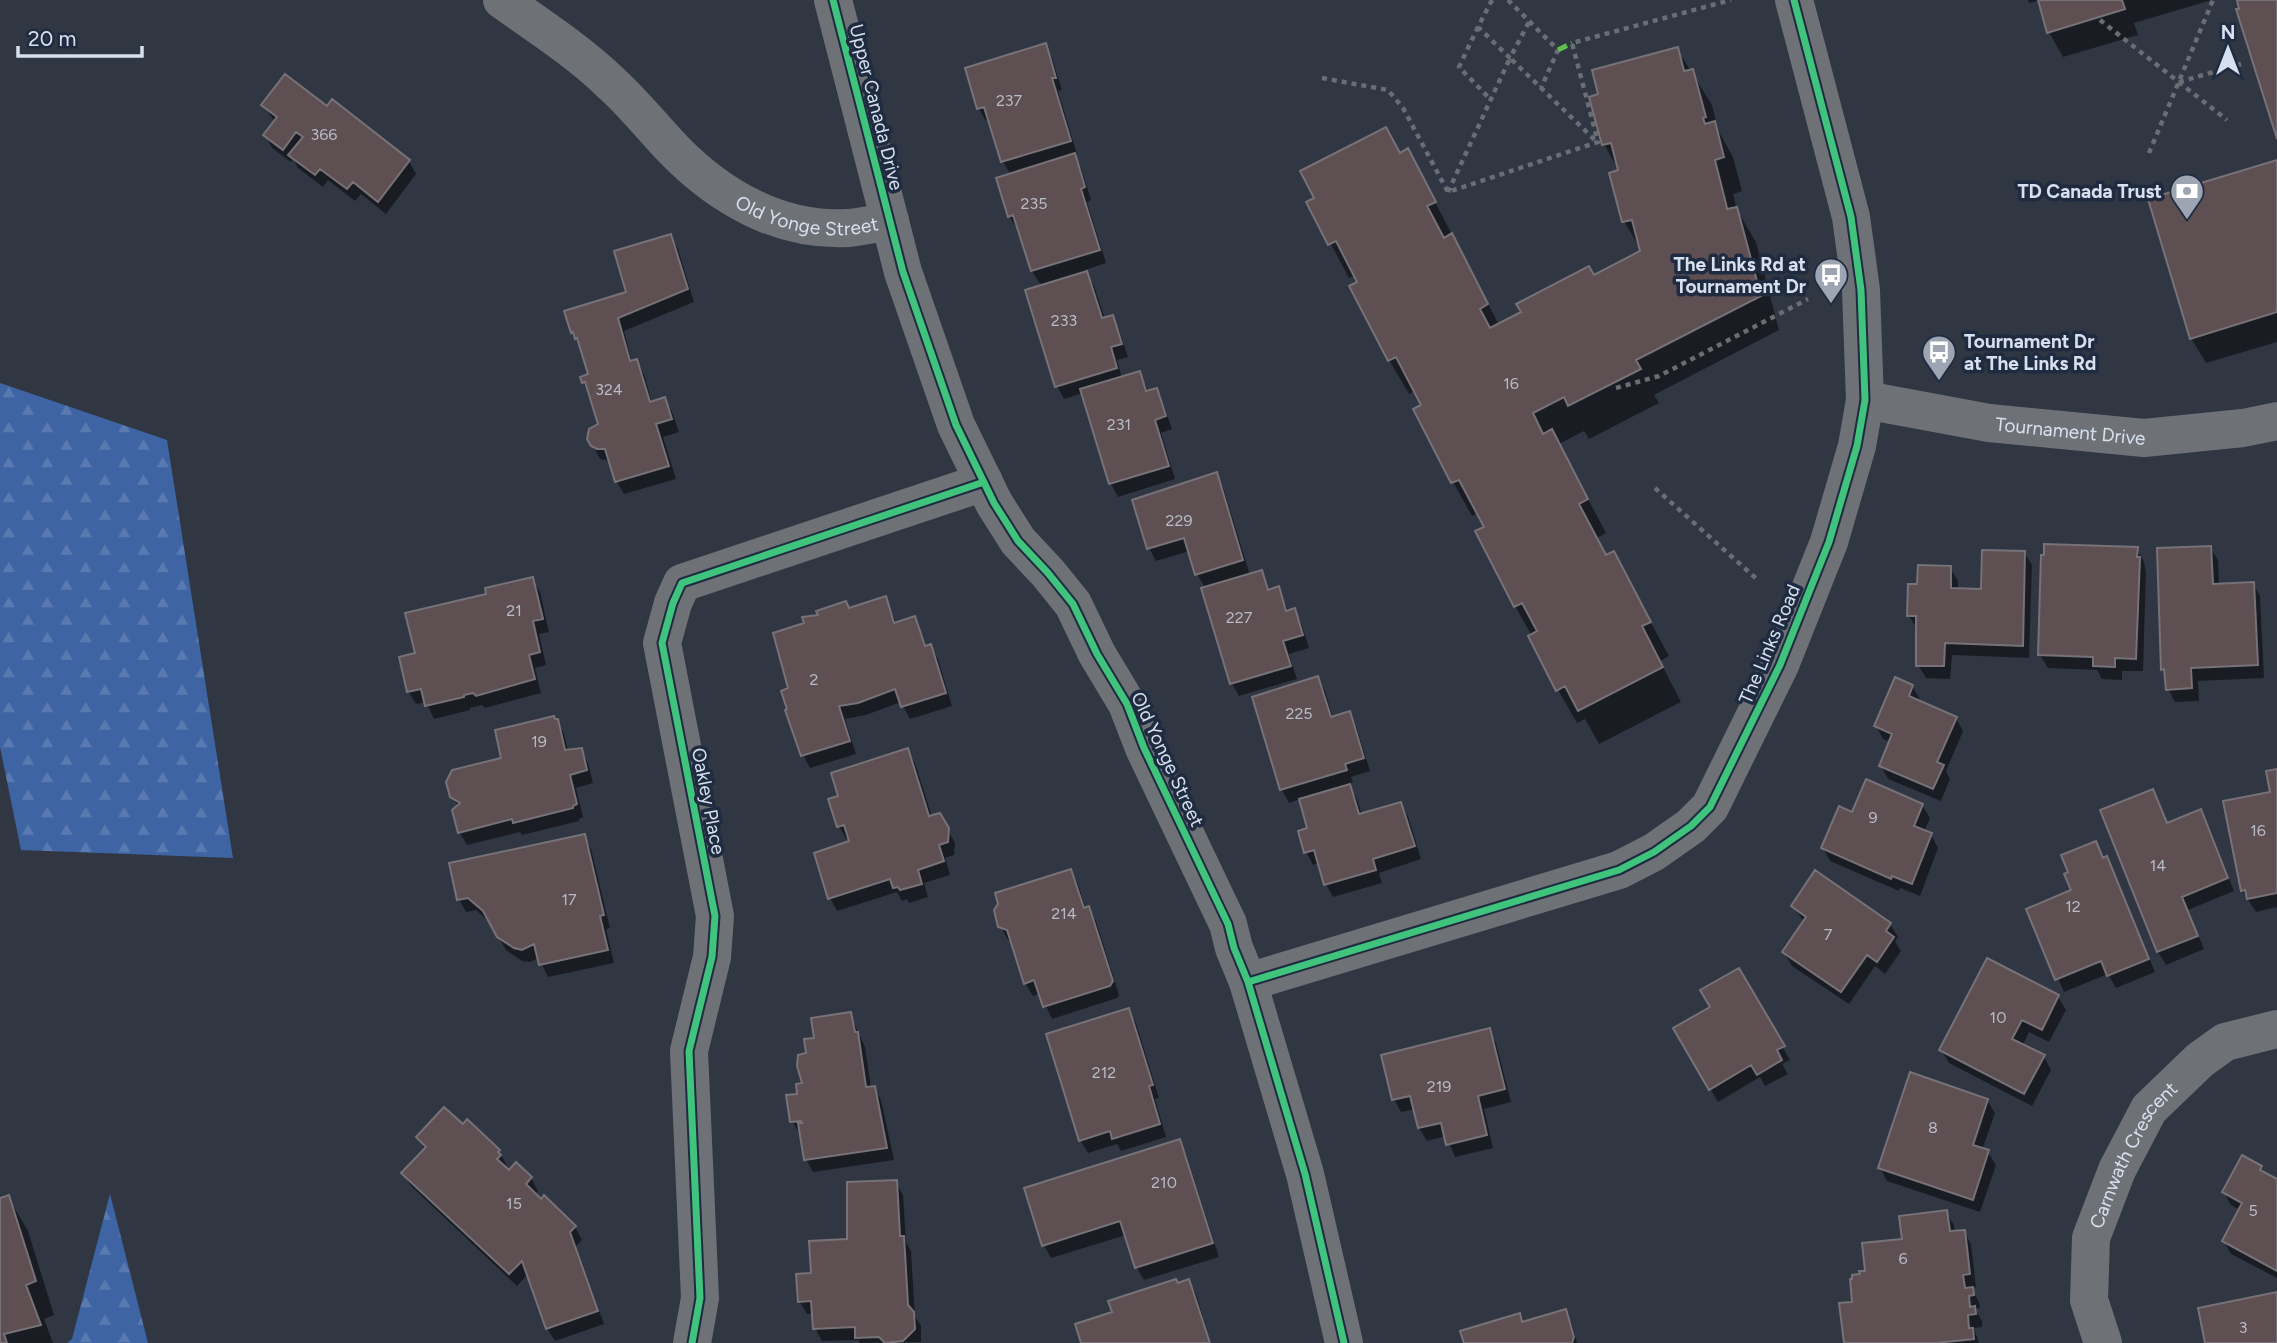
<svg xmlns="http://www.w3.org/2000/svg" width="2277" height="1343" viewBox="0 0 2277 1343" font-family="Figtree,sans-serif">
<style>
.forest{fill:url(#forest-firs)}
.shadow{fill:#0007}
.building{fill:#5d4f52;stroke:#767277;stroke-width:2}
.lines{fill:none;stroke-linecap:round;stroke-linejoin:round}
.path{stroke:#6a6d73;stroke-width:4.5;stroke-dasharray:5 5;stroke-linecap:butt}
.minor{stroke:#6e7277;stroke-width:38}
.quiet{stroke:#5fbe4e;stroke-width:5;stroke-dasharray:10 5;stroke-linecap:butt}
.cycleway-casing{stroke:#1e2b40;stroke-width:11}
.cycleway{stroke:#40c37c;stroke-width:7}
.labels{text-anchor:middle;stroke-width:7;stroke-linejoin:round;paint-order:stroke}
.number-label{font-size:16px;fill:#b8bcc7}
.street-label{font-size:19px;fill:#d7e0ee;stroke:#1e2b40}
.poi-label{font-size:19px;font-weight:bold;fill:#d7e0ee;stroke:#1e2b40;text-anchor:end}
</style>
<defs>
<pattern id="forest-firs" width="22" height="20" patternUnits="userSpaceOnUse" patternTransform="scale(1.75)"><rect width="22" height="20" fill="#3e64a3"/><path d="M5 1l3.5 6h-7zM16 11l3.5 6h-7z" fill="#597ab0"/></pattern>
</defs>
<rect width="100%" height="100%" fill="#303743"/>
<path class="forest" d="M0,383L167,440L233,858L21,850L0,747Z
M110,1194L148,1343H67L72,1339Z"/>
<path class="shadow" d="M2028,0H2212L2134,23L2138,35L2063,57L2049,32L2040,0L2029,3Z
M1045,45L1052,58L1062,90L1058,91L1077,154L1074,155L1081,168L1091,200L1087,202L1106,263L1085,270L1094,286L1105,319L1112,317L1119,330L1128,357L1117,360L1122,378L1139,373L1149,392L1156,390L1163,403L1172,429L1161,433L1175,479L1118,497L1111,484L1083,393L1064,399L1057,386L1027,291L1042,287L1032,271L1019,228L1017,229L1009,216L1011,175L1003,162L990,120L986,121L979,109L967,69Z
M1677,49L1712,105L1719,132L1733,157L1742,191L1733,194L1737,210L1756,242L1779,330L1654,395L1659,403L1589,439L1584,431L1559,444L1606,533L1597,538L1606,556L1613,553L1669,656L1660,661L1681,702L1599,744L1585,719L1577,723L1558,690L1532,636L1515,606L1486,528L1478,513L1472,516L1453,482L1415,391L1409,394L1389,360L1360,282L1356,275L1349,278L1309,203L1408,150L1499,325L1642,252L1624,221L1619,171L1604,144Z
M263,105L327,108L409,161L416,174L386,214L361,194L355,201L328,180L323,187L298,168L293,159L291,162L272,148L265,135L275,122Z
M2277,162V342L2206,363L2191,338Z
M671,236L678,249L694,302L624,331L632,362L636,361L644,374L652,403L665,399L672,412L679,432L663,437L676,479L624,494L617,482L610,461L600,459L589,438L600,424L590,394L583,382L590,375L580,345L572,332L628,293Z
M1216,474L1223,487L1250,575L1261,572L1270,591L1278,588L1289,612L1294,611L1301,623L1309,648L1289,654L1297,679L1239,696L1232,684L1203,590L1206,589L1197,574L1190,551L1156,561L1149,548L1134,501Z
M2210,548L2218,560L2219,585L2253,583L2260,596L2264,678L2198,681L2199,701L2175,702L2168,689L2167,675L2163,669L2159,550Z
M2137,549L2144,562L2146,572L2143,671H2122V680L2102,679L2097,670L2048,668L2040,655Z
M2024,552L2032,565L2029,658L1952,655L1950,679L1926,678L1918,665L1917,629L1909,616L1919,586L1950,568L1958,581V590L1983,591Z
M532,579L540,592L549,632L539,634L546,665L535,668L541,693L485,708L482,705L470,708V710L434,719L426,702L416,704L408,691L417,655L488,595Z
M885,598L897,624L915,618L927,647L930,646L938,659L952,706L910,719L901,702L866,715L845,719L856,754L810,768L803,755L790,690L849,609Z
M1317,678L1325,691L1333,718L1349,713L1356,726L1370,771L1351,777L1353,783L1348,784L1357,799L1362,815L1400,804L1408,816L1421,859L1379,873L1382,883L1333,897L1326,884L1319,863L1313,865L1306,852L1309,830L1300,799L1289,803L1282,790L1254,698Z
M1912,686L1920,699L1919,702L1956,718L1963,731L1946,771L1950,779L1941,801L1888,779L1881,766L1891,742L1883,739L1876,726Z
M557,721L564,734L568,751L581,750L588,763L593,783L576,788L583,817L579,819V821L522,835L520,832L467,845L459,832L458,807L452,796Z
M908,751L915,763L932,817L940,815L955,843L954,855L945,858L950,875L924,883L928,897L909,903L907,899L902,901L897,892L837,911L830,898L851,843L850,838L846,839L839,826L841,797Z
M2277,771V907L2256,912L2242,891L2272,793Z
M2153,791L2168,824L2200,811L2208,824L2234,891L2188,910L2204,949L2166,965L2158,952L2103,811Z
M1922,805L1930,818L1924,832L1931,835L1938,848L1920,896L1900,888L1899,891L1830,861L1823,848L1853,814Z
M584,836L591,849L610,928L606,929L614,963L548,977L539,958L530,962L522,961L506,950L491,924L476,910L466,912L459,899Z
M2095,843L2114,871L2155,972L2116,988L2108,974L2064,992L2028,910L2074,891Z
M1071,871L1078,884L1086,909L1088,908L1096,921L1119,995L1117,998L1052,1019L1040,993L1033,996L1025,983L1013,942L1008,940L1000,926Z
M1793,906L1890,924L1898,937L1895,941L1901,951L1885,974L1875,966L1849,1004L1792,966L1784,953L1804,922Z
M1738,970L1790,1060L1782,1064L1788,1074L1765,1086L1760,1077L1718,1102L1675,1029L1712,1008Z
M2058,997L2066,1010L2049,1042L2029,1032L2023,1045L2044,1057L2051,1070L2032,1106L1949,1063L1941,1050Z
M1128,1010L1136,1023L1159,1098L1155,1099L1166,1137L1121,1151L1117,1144L1088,1153L1080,1140Z
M850,1014L865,1047L871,1088L874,1087L881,1100L894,1160L813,1172L806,1159L802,1134H800L792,1121L805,1084L808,1055L816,1039Z
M1489,1030L1496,1043L1511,1102L1484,1109L1493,1148L1455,1157L1446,1136L1427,1141L1419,1128L1415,1109L1401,1112L1394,1099Z
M1987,1100L1995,1113L1982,1150L1988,1152L1996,1165L1980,1212L1887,1181L1880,1168Z
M467,1122L499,1151L506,1164V1170L531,1178L538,1191L534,1195L575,1227L582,1240L576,1246L604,1324L555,1341L547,1328L528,1274L517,1286L411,1186L403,1173L425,1150L418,1138L463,1127Z
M1179,1141L1186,1154L1219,1257L1144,1280L1137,1268L1126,1235L1051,1258L1044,1245L1026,1189Z
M2261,1168L2265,1174L2277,1180V1278L2231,1254L2224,1241L2240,1210L2231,1205L2224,1192Z
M896,1182L903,1195L906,1242L911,1251L915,1316L921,1326V1342L860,1343L858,1340L822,1341L815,1328L814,1314H807L800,1302L813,1275L849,1241Z
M8,1197L28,1231L54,1315L44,1319L53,1343H0V1200Z
M1946,1212L1954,1225L1955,1232L1964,1231L1971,1244L1976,1287L1971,1288L1979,1302L1980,1308L1975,1309L1982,1321V1327L1974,1328L1979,1343H1845L1854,1304L1867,1273L1904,1240Z
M1188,1281L1196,1294L1211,1343H1083L1115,1314Z
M1565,1311L1572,1324L1577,1343H1466L1519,1315L1524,1323Z"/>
<path class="building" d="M2038,0H2122L2125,9L2047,33Z
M2237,0H2277V139L2236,9H2239Z
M1046,43L1056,78H1052L1071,141L1001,162L984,107L977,109L965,68Z
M1678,47L1684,71L1693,69L1706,117L1703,118L1705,124L1715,121L1724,157L1715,160L1726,204L1727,209L1737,207L1761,296L1636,360L1641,369L1568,406L1564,397L1533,413L1543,434L1552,429L1588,499L1579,504L1606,555L1614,551L1651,622L1642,626L1663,667L1578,711L1565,686L1556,691L1528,636L1537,631L1522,603L1514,607L1475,531L1484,527L1459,480L1451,483L1413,409L1421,405L1396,357L1388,361L1349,286L1357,282L1336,241L1328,245L1306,202L1314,198L1300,171L1386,127L1400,153L1408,148L1436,202L1427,206L1444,238L1452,233L1488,304L1480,309L1490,328L1521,312L1516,304L1589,266L1594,275L1640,251L1632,220L1622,222L1609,173L1618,170L1611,143L1602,145L1589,97L1598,94L1592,70Z
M285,74L327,106L332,99L410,160L378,202L353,182L347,189L320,169L315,175L288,155L303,137L296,132L283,150L263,135L277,117L261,105Z
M1075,153L1085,187L1081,189L1100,250L1031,271L1013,215L1008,217L996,178Z
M2277,160V312L2190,339L2148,199Z
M671,234L688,289L618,318L630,361L637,359L650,402L665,397L672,419L656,424L669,466L615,482L605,449H597L591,446L587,439L589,429L598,424L585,382L582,383L580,377L588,374L577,338L575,339L573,332L571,333L564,311L626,292L614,251Z
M1087,271L1102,318L1113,315L1122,344L1111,347L1117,368L1055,387L1025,290Z
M1140,371L1146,391L1157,388L1166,416L1155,420L1169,466L1109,484L1080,389Z
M1217,472L1243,560L1195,575L1184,538L1147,549L1132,500Z
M2044,544L2138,547L2137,557H2140L2136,659L2115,658V667L2093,666V657L2038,655L2041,555H2044Z
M2211,546L2213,584L2254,582L2258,665L2191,668L2192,688L2166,690L2164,669L2161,670L2157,548Z
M1982,550L2025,551L2023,646L1945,643L1944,666H1916V616H1907L1908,584H1917L1918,565L1951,566V588L1981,589Z
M1262,570L1268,590L1279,586L1286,611L1295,608L1303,635L1283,641L1291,666L1230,684L1201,588Z
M533,577L543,619L533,621L540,652L529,655L535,679L476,696L473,693L464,695V697L425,706L421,689L407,692L399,657L415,653L405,613L486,594L485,588Z
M886,596L894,623L915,616L925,646L931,644L946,693L901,707L895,689L858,703L839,706L850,741L801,756L785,710L787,709L781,691L788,688L773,633L804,623L802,617L818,615L816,611L846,601L849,608Z
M1318,676L1331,717L1350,711L1364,758L1345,764L1347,770L1280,790L1252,697Z
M1895,677L1913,685L1909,696L1957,717L1937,762L1944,765L1933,789L1879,766L1892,734L1874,726Z
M554,716L555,719H558L565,750L582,748L587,770L570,775L577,804L573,806V808L513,823L512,819L458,833L452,810L460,803L450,797L446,782L452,770L501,758L495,730Z
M908,748L929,816L940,813L949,828L948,842L939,845L944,861L918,870L922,884L900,890L898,887L893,888L890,879L828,899L814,853L849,841L844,825L837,827L828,799L838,796L831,773Z
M2277,769V893L2247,899L2245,890L2241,891L2223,801L2270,792L2266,771Z
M1866,779L1923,804L1914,826L1932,833L1912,884L1892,876L1891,879L1821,848L1839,806L1852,812Z
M1350,784L1359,814L1401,802L1415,846L1373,859L1376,870L1324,885L1314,850L1304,853L1298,831L1307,828L1299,799Z
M2153,789L2167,823L2201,809L2228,878L2182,897L2198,936L2157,952L2100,810Z
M585,834L604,915L600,916L608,950L539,965L534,944L522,950L514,948L497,937L483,911L468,898L457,900L449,863Z
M2096,841L2103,858L2107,856L2149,959L2107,976L2101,961L2055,980L2026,909L2071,890L2064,874L2068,872L2061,855Z
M1071,869L1084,908L1089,906L1113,981L1110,986L1043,1007L1034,980L1024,984L1007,930L998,927L994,910L998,904L995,893Z
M1815,870L1891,923L1886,931L1894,937L1877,962L1867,955L1841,992L1782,952L1806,917L1791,906Z
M1987,958L2059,995L2042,1030L2022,1020L2012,1039L2045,1055L2024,1094L1939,1050Z
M1739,968L1785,1046L1777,1050L1782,1060L1757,1075L1751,1065L1709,1090L1673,1028L1710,1007L1700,990Z
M1129,1008L1153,1085L1149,1086L1160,1124L1112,1139L1110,1131L1079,1141L1046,1034Z
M851,1012L855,1032H858L866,1087L875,1086L887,1148L804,1160L798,1123H802L801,1121L790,1122L786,1095L797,1094L796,1084L802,1083L797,1066L798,1055L806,1053L804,1039L814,1038L811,1018Z
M1490,1028L1505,1089L1478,1096L1487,1135L1446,1145L1441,1123L1418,1128L1410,1096L1392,1100L1381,1055Z
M1910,1072L1988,1099L1973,1145L1989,1150L1973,1200L1878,1168Z
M444,1107L463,1124L467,1119L500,1150L498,1152L501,1155L497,1159L509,1170L516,1162L532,1177L526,1184L541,1199L544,1195L576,1226L570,1232L598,1311L546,1329L522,1261L509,1274L401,1173L426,1147L416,1137Z
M1180,1139L1213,1243L1135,1268L1120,1221L1042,1246L1024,1188Z
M2242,1155L2262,1166L2260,1170L2277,1179V1271L2222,1241L2242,1203L2222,1192Z
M897,1180L900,1236H904L908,1305L914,1312L915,1329L903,1341L885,1343L879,1337L855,1338V1327L813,1329L811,1301L798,1302L796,1274L811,1273L809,1241L847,1239V1182Z
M9,1195L36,1281L26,1285L41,1325L4,1334L7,1343H0V1198Z
M1947,1210L1950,1231L1965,1230L1970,1274L1963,1275L1965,1288L1973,1287L1974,1295L1969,1296L1970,1307L1975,1306L1976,1314L1968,1315L1969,1328H1973L1974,1339L1936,1343H1844L1839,1303L1852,1302L1850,1279H1852V1275L1860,1274L1859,1271H1865L1862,1243L1902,1239L1899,1216Z
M1176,1279L1178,1283L1189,1279L1210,1343H1081L1075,1324L1112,1312L1108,1301Z
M2277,1292V1343H2205L2198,1308Z
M1566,1309L1574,1337L1572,1343H1464L1460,1331L1520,1313L1522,1322Z"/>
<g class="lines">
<path class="path" d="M1492,0L1478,27L1510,58L1529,22
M1508,0L1558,50L1541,88
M2100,20L2227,120
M1478,27L1459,67L1491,100
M1322,78L1388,90L1403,108L1448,192L1598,142L1572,43L1731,0
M2179,82L2241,64
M2149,153L2213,0
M1448,192L1510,58L1597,142
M1616,388L1659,376L1808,299
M1655,488L1759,581"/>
<g class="minor">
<path id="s1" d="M502,0C539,26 579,52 612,84C634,104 653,128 674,150C720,197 780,232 848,228C862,227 876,223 890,221"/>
<path d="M833,0L903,272L956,425L994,503L1018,541L1048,573L1073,604L1097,654L1127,704L1144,748L1228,924L1234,948L1248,982L1305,1174L1344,1343"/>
<path id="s2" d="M1865,400L1989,423L2144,438L2243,428L2277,421"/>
<path d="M1248,982L1619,870L1654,852L1691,826L1710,807L1780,665L1829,542L1857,446L1865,400L1861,290L1851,217L1794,0"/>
<path d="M692,1343L700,1298L689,1051L712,957L715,916L662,643L673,603L682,583L984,482"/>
<path id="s3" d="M2103,1343L2089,1300L2091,1238L2117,1170L2149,1109L2200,1060L2225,1042L2277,1029"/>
</g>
<path class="quiet" d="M1558,50L1572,43"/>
<g class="cycleway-casing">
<path id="cycleway" d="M833,0L903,272L956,425L994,503L1018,541L1048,573L1073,604L1097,654L1127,704L1144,748L1228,924L1234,948L1248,982L1305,1174L1344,1343
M1248,982L1619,870L1654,852L1691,826L1710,807L1780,665L1829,542L1857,446L1865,400L1861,290L1851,217L1794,0
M692,1343L700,1298L689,1051L712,957L715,916L662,643L673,603L682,583L984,482"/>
</g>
<use href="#cycleway" class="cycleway"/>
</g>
<defs>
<g id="bank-pin" transform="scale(1.75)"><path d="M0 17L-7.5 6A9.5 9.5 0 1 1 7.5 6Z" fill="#9da5b2" stroke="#1e2b40"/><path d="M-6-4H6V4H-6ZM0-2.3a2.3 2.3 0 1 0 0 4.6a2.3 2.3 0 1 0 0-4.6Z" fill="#fff"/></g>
<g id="bus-pin" transform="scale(1.75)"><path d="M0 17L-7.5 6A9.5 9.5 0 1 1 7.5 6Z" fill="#9da5b2" stroke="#1e2b40"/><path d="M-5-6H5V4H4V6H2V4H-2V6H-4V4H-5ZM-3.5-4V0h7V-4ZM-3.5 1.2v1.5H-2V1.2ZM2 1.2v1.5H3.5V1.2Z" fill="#fff"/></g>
</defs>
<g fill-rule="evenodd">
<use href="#bank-pin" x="2187" y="191"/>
<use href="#bus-pin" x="1831" y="275"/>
<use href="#bus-pin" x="1939" y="352"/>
</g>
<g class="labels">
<g class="number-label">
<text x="1009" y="106">237</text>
<text x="324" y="140">366</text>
<text x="1034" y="209">235</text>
<text x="1064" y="326">233</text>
<text x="1511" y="389">16</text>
<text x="609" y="395">324</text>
<text x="1119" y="430">231</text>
<text x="1179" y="526">229</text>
<text x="514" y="616">21</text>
<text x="1239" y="623">227</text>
<text x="814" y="685">2</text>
<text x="1299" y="719">225</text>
<text x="539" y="747">19</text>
<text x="1873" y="823">9</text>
<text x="2258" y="836">16</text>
<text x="2158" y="871">14</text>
<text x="569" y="905">17</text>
<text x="2073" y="912">12</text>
<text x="1064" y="919">214</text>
<text x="1828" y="940">7</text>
<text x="1998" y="1023">10</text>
<text x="1104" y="1078">212</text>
<text x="1439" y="1092">219</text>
<text x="1933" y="1133">8</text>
<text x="1164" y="1188">210</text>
<text x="514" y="1209">15</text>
<text x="2253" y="1216">5</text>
<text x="1903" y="1264">6</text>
<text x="2243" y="1333">3</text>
</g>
<g class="street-label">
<text transform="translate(877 107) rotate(76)" y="7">Upper Canada Drive</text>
<text dy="7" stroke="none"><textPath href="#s1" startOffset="383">Old Yonge Street</textPath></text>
<text dy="7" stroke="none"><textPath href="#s2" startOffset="208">Tournament Drive</textPath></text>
<text transform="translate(1769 644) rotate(-67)" y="7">The Links Road</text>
<text transform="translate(1168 759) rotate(65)" y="7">Old Yonge Street</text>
<text transform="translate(709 801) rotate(79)" y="7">Oakley Place</text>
<text dy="7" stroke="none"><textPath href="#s3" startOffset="201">Carnwath Crescent</textPath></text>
</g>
<g class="poi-label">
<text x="2162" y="198">TD Canada Trust</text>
<text x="1806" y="271">The Links Rd at<tspan x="1806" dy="22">Tournament Dr</tspan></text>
<text x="1964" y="348" text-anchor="start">Tournament Dr<tspan x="1964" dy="22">at The Links Rd</tspan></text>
</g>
</g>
<g transform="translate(2228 49)" stroke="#1e2b40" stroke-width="5" paint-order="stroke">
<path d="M0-5L12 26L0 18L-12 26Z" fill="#d7e0ee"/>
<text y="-10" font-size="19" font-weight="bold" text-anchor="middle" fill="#d7e0ee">N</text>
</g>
<path d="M18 46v10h124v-10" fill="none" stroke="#d7e0ee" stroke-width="3.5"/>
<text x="28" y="46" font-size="21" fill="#d7e0ee" stroke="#1e2b40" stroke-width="5" paint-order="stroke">20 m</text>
</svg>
